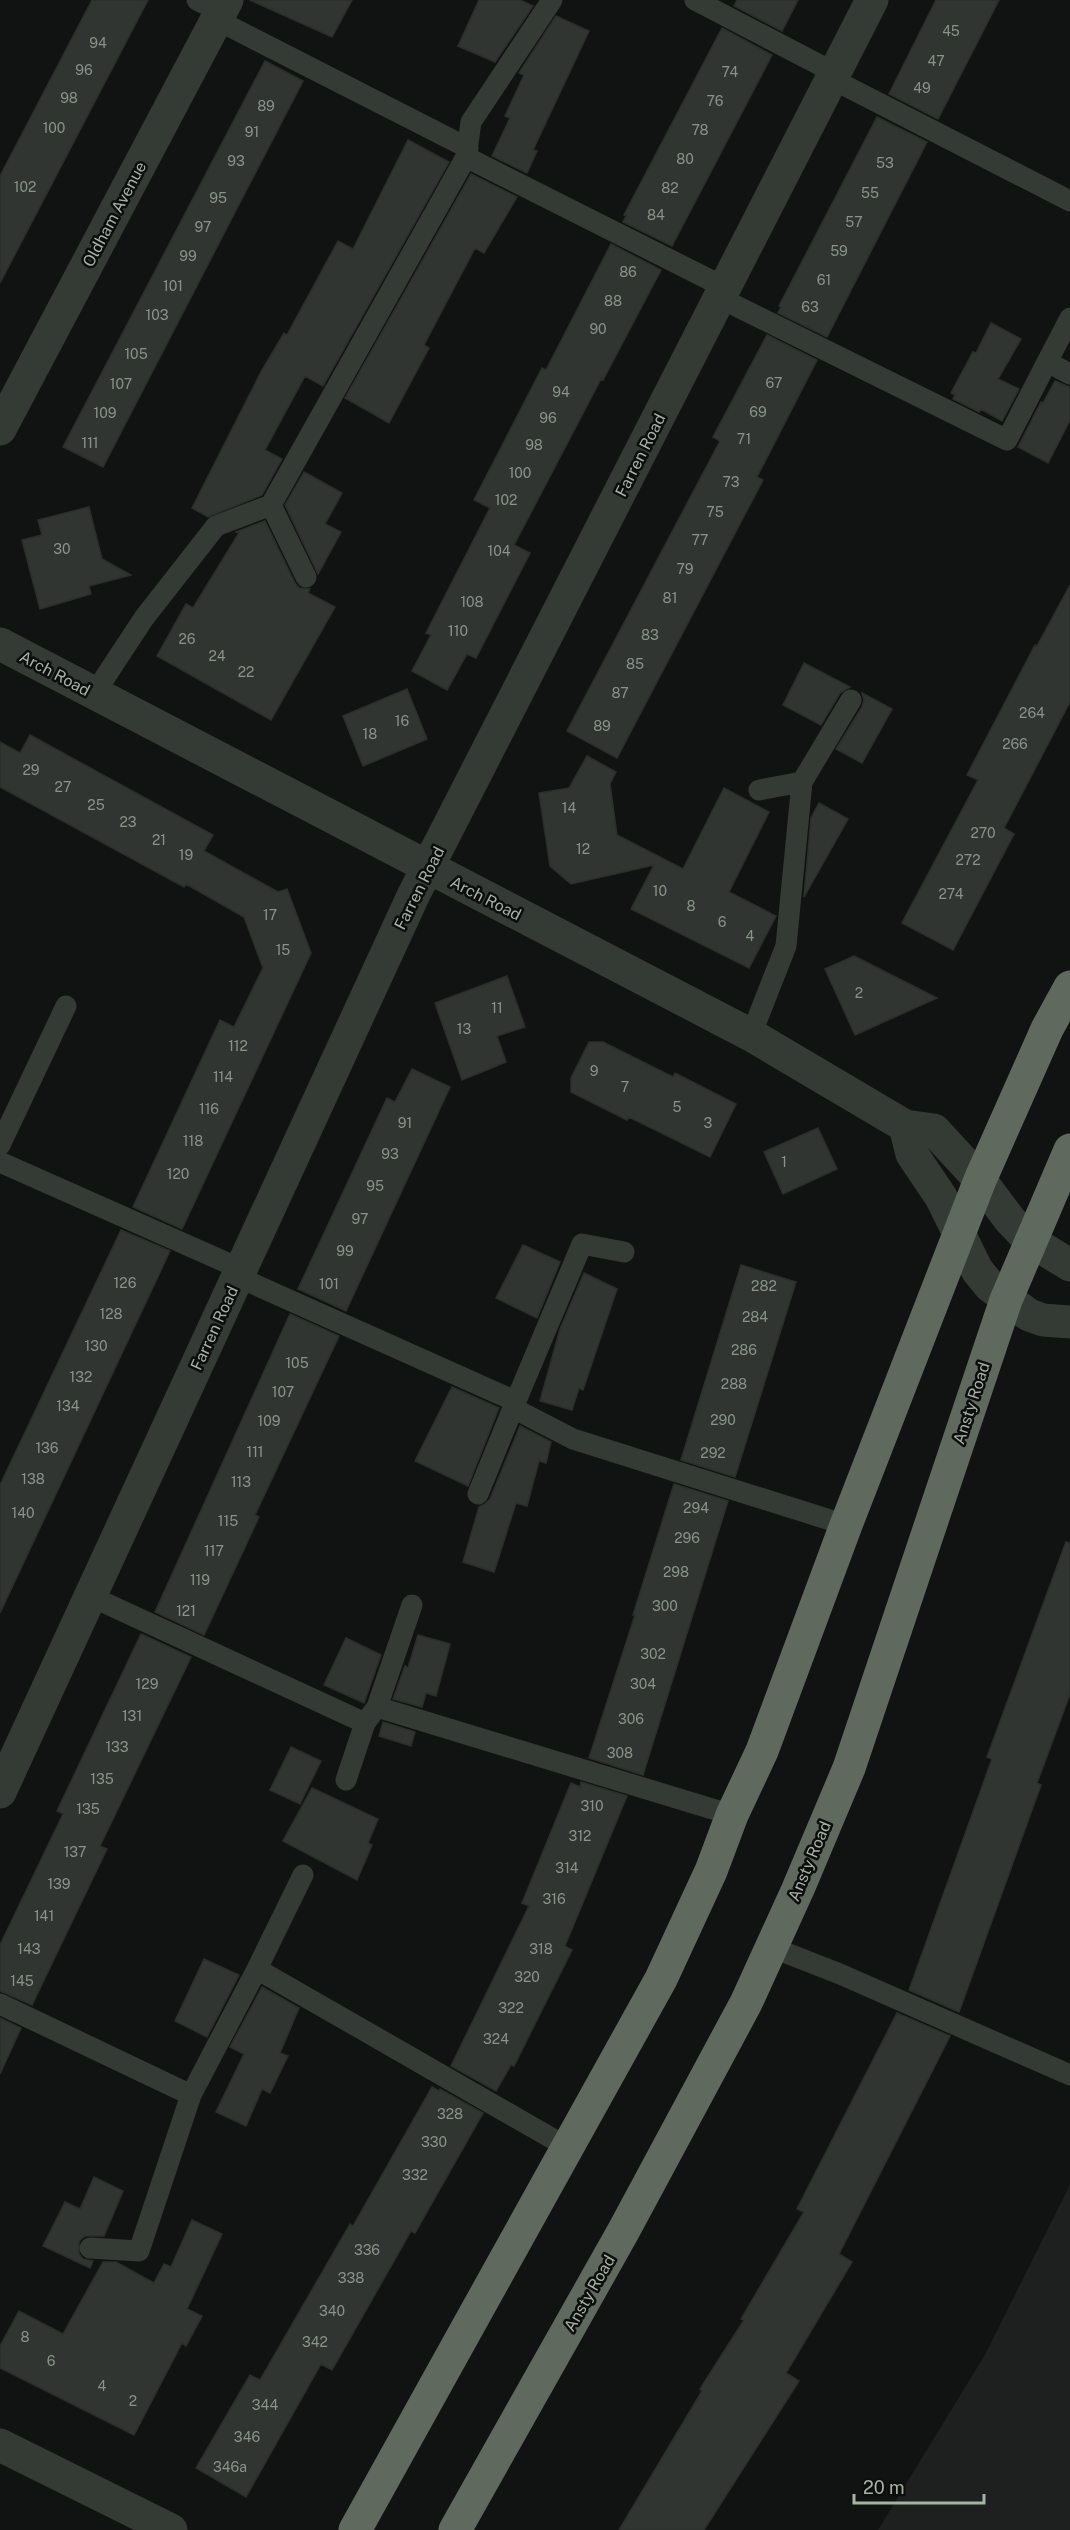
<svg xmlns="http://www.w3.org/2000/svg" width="1070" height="2530" viewBox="0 0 1070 2530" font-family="'Public Sans',sans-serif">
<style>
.built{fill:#1d201e}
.building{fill:#313532;stroke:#2b2f2c;stroke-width:1.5}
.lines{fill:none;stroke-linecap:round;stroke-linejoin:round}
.lane{stroke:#343a34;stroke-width:21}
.street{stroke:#343a34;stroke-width:33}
.highway{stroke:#5f695e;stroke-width:33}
.labels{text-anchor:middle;stroke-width:5;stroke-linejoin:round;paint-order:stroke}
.number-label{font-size:14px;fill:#889487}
.street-label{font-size:16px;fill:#a5b3a3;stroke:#0c0e0d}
</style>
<rect width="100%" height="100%" fill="#111312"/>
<path class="built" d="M1070,2185V2530H878L986,2353Z"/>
<path class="building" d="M92,0H148L0,283V176Z
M250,0H352L332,37Z
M479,0H520L533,6L495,62L458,46Z
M737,0H798L782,31L734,6Z
M936,0H999L938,119L889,94Z
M556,16L589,31L533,150L537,151L527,173L492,156L510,118L505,116L524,75L519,73Z
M722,28L772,55L672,246L623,222L626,216L624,215Z
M265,61L303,81L103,467L63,447Z
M877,117L927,142L827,337L778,313L781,307L779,306Z
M408,140L449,162L323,386L305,376L265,450L282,459L262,495L208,517L192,508L262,370L284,333L287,335L338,241L353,249Z
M471,174L517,197L484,253L475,248L424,345L429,348L389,423L345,398Z
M611,244L661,270L603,380L601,379L514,545L530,553L476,658L467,654L447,690L412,671L431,635L426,633L490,508L474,500L542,368L546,370Z
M991,323L1021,339L998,379L1019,389L1002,421L981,409L979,412L953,399L955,395L951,393L973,352L976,353Z
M767,335L817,360L757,477L763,480L617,758L567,731L720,441L713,437Z
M1055,381L1070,387V420L1048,463L1018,447L1041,402L1043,403Z
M304,472L342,493L325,524L341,532L318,574L285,505Z
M89,507L102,559L131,575L89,586L91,594L40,609L22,540L42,535L38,520Z
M265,521L295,583L299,588L310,589L308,593L335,607L271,720L157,656L186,604L193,608L239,533L236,532Z
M1070,585V702L1004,828L1014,834L953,950L902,923L978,780L967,775L1035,645L1037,646Z
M804,663L850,687L840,693L821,725L783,705Z
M407,689L427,739L363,766L343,716Z
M862,693L892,709L862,763L836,749L862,707L864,700Z
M30,735L213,835L204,851L278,892L287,889L311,953L182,1229L133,1207L220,1020L234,1027L263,968L244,917L186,884L184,887L0,787V742L20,753Z
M587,756L616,772L610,784L617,835L683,869L724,788L769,812L729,892L776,916L749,968L631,909L654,865L571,884L550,866L539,793L569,788Z
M819,803L848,819L804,897L811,818Z
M854,956L937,998L855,1035L825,969Z
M507,976L525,1027L497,1036L506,1062L462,1080L435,1003Z
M589,1042H603L673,1077L675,1073L736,1104L710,1157L629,1117L627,1120L571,1092V1078Z
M412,1069L450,1087L346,1311L298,1289L387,1098L395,1102Z
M818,1128L837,1169L783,1194L764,1152Z
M121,1230L170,1251L0,1613V1485Z
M523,1245L560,1262L537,1318L496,1298Z
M741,1265L796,1282L735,1477L681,1460Z
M584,1273L617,1289L583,1390L579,1388L572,1410L540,1401L560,1329Z
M290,1314L339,1336L255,1515L259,1517L204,1635L155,1612Z
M452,1387L499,1408L468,1486L415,1461Z
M520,1426L551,1442L546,1463L539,1461L527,1506L516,1503L494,1572L463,1562L479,1507L485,1504L490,1499Z
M674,1484L728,1501L643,1775L589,1758L635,1615H633Z
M1066,1542L1070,1543V1694L1037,1783L1041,1785L959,2012L909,1990L992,1759L987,1757Z
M141,1634L191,1657L100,1846L107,1849L32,2005L0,1991V1945L63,1814L57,1811Z
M418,1635L450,1644L436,1696L426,1693L422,1707L393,1699L405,1666L408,1668Z
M346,1638L381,1655L364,1703L324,1685Z
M383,1722L415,1732L411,1746L379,1736Z
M291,1747L321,1761L300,1804L270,1790Z
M581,1782L627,1796L565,1946L572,1950L514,2066L511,2065L496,2091L451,2066L529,1906L522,1903L571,1783L580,1787Z
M312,1788L378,1819L368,1843L372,1845L357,1880L283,1841Z
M204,1959L239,1975L207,2037L175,2021Z
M262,1987L299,2008L280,2053L288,2056L270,2093L262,2089L246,2126L216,2112L244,2054L230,2047Z
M897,2013L950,2036L839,2254L852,2262L786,2373L799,2381L704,2530H619L702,2391L700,2389L744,2320L741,2319L804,2212L797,2209Z
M0,2018L21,2028L0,2074Z
M432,2087L439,2091L440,2089L483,2113L415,2233L411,2231L332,2370L321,2364L246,2497L196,2468L250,2375L260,2380L350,2224L353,2226Z
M94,2177L123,2191L104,2236H85L79,2241V2254L83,2259L93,2261L90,2268L43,2246L65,2202L80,2209Z
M192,2220L222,2234L187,2309L202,2316L186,2346L182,2343L134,2435L0,2368V2346L19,2311L63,2334L103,2262H116L154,2283L164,2264L171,2267Z"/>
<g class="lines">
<path class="lane" d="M197,0L221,12
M552,0L471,122L466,157L726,288
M695,0L835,73
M217,20L468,148
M832,79L1070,201
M720,298L1007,440L1047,362L1070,374
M1047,362L1070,318
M271,505L306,577
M94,694L144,618L216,526L271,505L466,157
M759,790L802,782
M751,1035L786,946L802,782L851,700
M0,1145L66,1006
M0,1162L241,1269
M624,1252L582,1244L513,1408L573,1439L846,1525
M238,1277L515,1401
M478,1494L513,1408
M90,1596L365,1723L377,1707
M412,1605L377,1707L732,1815
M346,1780L365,1723
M771,1947L840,1974L1070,2075
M257,1969L303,1875
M0,2004L191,2095L139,2251L90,2248
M191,2095L257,1969L567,2147"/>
<path class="street" d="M0,429L227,0
M0,644L751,1035L905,1126L934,1130L980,1180L1010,1220L1029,1240L1070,1265
M905,1126L912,1154L941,1197L977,1270L990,1286L1029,1315L1043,1320L1070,1322
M0,1792L414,894L872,0
M0,2445L171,2530"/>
<path class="highway" d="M355,2530L661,1979L711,1871L732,1815L762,1751L846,1525L980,1180L1047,1029L1070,987
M455,2530L624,2230L746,2003L798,1889L849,1768L1006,1300L1070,1150"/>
</g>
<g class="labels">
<g class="number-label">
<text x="951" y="36">45</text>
<text x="98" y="48">94</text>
<text x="936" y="66">47</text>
<text x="84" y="75">96</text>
<text x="730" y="77">74</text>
<text x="922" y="93">49</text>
<text x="69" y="103">98</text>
<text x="715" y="106">76</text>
<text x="266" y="111">89</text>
<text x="54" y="133">100</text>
<text x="700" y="135">78</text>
<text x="252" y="137">91</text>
<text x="685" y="164">80</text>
<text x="236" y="166">93</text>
<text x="885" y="168">53</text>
<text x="25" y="192">102</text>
<text x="670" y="193">82</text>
<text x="870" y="198">55</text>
<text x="218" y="203">95</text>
<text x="656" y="220">84</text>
<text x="854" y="227">57</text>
<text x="203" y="232">97</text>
<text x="839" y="256">59</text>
<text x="188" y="261">99</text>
<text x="628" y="277">86</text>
<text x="824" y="285">61</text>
<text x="173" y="291">101</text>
<text x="613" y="306">88</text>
<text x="810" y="312">63</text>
<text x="157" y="320">103</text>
<text x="598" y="334">90</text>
<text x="136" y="359">105</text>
<text x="774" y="388">67</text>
<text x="121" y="389">107</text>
<text x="561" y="397">94</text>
<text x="758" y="417">69</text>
<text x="105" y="418">109</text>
<text x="548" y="423">96</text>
<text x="744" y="444">71</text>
<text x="90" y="448">111</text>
<text x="534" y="450">98</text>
<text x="520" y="478">100</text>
<text x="731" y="487">73</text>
<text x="506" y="505">102</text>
<text x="715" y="517">75</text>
<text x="700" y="545">77</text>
<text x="62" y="554">30</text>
<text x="499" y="556">104</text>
<text x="685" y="574">79</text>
<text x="670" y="603">81</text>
<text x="472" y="607">108</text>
<text x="458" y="636">110</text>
<text x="650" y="640">83</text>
<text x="187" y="644">26</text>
<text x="217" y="661">24</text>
<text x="635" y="669">85</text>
<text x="246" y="677">22</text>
<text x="620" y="698">87</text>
<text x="1032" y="718">264</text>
<text x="402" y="726">16</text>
<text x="602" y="731">89</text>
<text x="370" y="739">18</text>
<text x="1015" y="749">266</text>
<text x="31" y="775">29</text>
<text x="63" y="792">27</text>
<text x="96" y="810">25</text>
<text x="569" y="813">14</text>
<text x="128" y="827">23</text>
<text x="983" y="838">270</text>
<text x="159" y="845">21</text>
<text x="583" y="854">12</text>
<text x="186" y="860">19</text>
<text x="968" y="865">272</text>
<text x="660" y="896">10</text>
<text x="951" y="899">274</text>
<text x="691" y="911">8</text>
<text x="270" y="920">17</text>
<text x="722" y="927">6</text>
<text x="750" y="941">4</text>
<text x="283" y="955">15</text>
<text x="859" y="998">2</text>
<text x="497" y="1013">11</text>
<text x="464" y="1034">13</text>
<text x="238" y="1051">112</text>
<text x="594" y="1076">9</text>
<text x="223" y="1082">114</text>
<text x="625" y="1092">7</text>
<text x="677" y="1112">5</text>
<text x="209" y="1114">116</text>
<text x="405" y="1128">91</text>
<text x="708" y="1128">3</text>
<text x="193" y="1146">118</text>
<text x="390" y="1159">93</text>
<text x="784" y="1167">1</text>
<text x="178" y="1179">120</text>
<text x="375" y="1191">95</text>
<text x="360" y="1224">97</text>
<text x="345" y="1256">99</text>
<text x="125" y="1288">126</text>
<text x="329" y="1289">101</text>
<text x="764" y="1291">282</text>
<text x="111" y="1319">128</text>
<text x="755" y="1322">284</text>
<text x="96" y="1351">130</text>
<text x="744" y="1355">286</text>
<text x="297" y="1368">105</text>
<text x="81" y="1382">132</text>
<text x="734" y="1389">288</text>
<text x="283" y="1397">107</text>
<text x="68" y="1411">134</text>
<text x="723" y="1425">290</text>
<text x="269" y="1426">109</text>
<text x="47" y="1453">136</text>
<text x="255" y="1457">111</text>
<text x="713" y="1458">292</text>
<text x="33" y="1484">138</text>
<text x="241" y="1487">113</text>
<text x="696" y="1513">294</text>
<text x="23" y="1518">140</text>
<text x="228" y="1526">115</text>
<text x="687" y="1543">296</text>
<text x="214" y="1556">117</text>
<text x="676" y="1577">298</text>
<text x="200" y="1585">119</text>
<text x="665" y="1611">300</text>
<text x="186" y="1616">121</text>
<text x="653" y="1659">302</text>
<text x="147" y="1689">129</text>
<text x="643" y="1689">304</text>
<text x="132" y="1721">131</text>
<text x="631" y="1724">306</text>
<text x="117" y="1752">133</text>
<text x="620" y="1758">308</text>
<text x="102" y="1784">135</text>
<text x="592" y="1811">310</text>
<text x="88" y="1814">135</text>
<text x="580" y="1841">312</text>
<text x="75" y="1857">137</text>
<text x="567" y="1873">314</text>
<text x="59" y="1889">139</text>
<text x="554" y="1904">316</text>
<text x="44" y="1921">141</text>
<text x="29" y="1954">143</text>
<text x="541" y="1954">318</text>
<text x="527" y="1982">320</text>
<text x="22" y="1986">145</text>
<text x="511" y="2013">322</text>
<text x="496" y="2044">324</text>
<text x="450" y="2119">328</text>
<text x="434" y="2147">330</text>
<text x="415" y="2180">332</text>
<text x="367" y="2255">336</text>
<text x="351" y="2283">338</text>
<text x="332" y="2316">340</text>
<text x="25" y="2342">8</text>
<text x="315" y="2347">342</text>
<text x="51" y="2366">6</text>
<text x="102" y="2391">4</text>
<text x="133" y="2406">2</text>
<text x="265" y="2410">344</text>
<text x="247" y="2442">346</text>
<text x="230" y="2472">346a</text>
</g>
<g class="street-label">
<text transform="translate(114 214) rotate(-62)" y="6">Oldham Avenue</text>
<text transform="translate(640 455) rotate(-63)" y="6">Farren Road</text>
<text transform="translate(55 673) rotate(28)" y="6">Arch Road</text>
<text transform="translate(419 888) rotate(-63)" y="6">Farren Road</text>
<text transform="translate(486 898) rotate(27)" y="6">Arch Road</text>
<text transform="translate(214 1328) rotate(-65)" y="6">Farren Road</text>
<text transform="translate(971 1403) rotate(-72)" y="6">Ansty Road</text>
<text transform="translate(809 1861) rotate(-67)" y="6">Ansty Road</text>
<text transform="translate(589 2293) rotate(-60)" y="6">Ansty Road</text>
</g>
</g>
<path d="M854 2494v9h130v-9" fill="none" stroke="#a5b3a3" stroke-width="3"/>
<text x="863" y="2494" font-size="18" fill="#a5b3a3" stroke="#0c0e0d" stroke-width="4.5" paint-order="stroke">20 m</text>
</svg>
